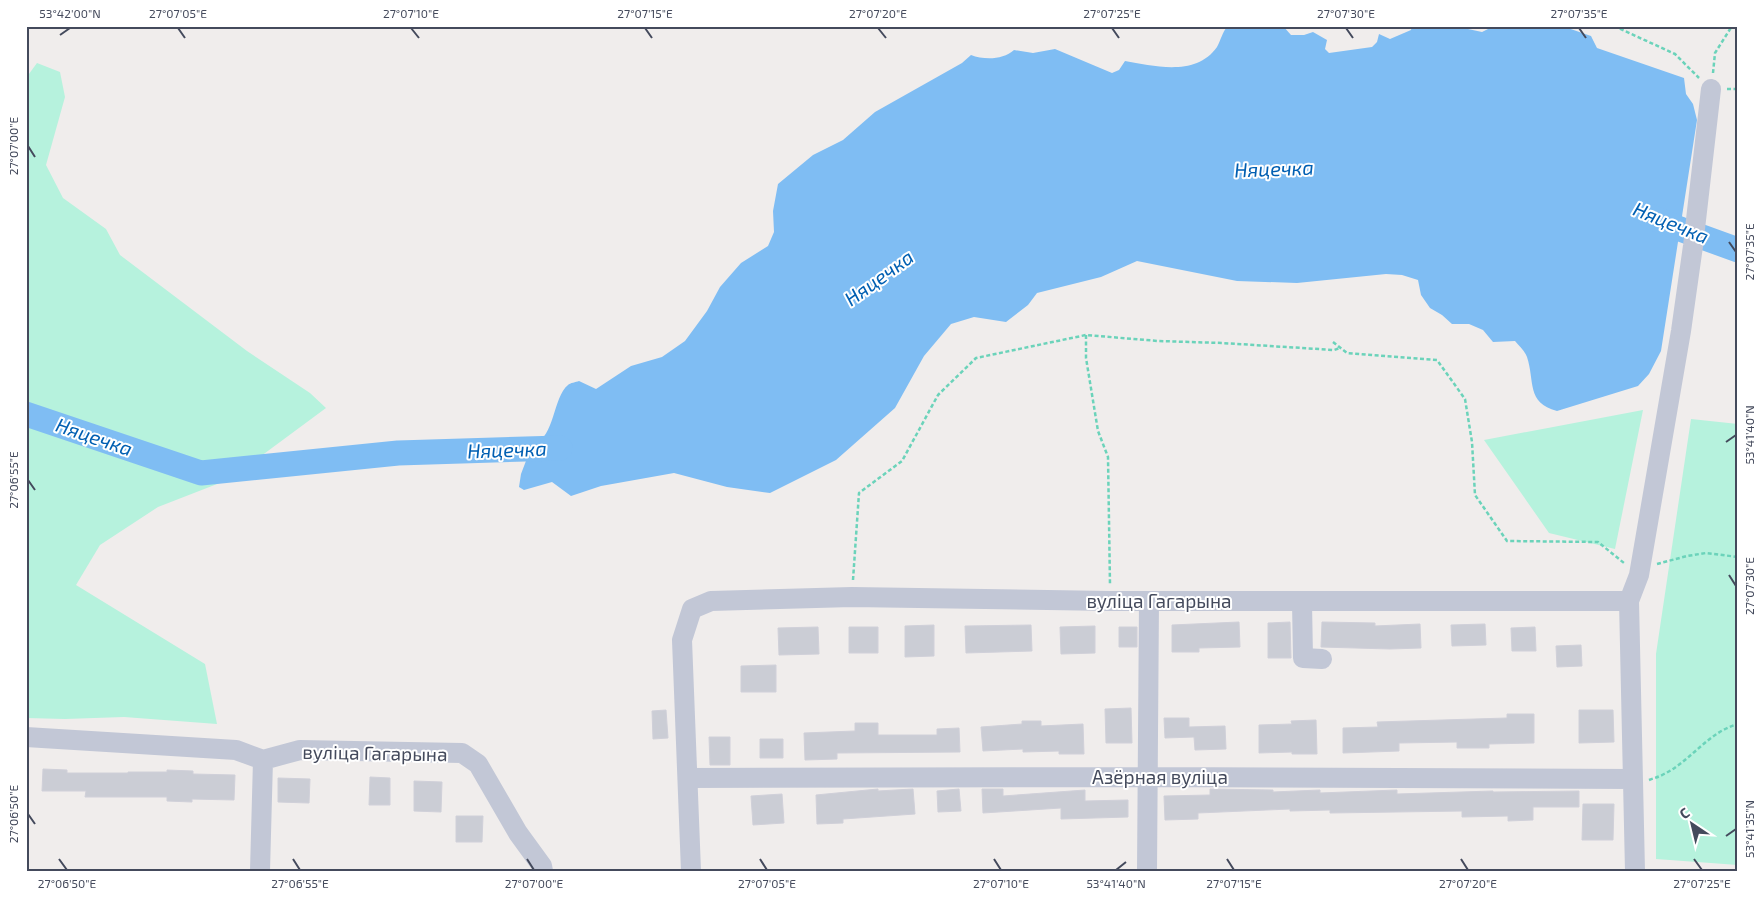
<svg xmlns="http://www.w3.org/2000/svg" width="1764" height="897" viewBox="0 0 1764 897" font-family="'Exo 2',sans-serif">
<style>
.green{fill:#b6f2dd}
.water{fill:#7fbdf3}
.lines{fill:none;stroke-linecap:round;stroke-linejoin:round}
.river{stroke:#7fbdf3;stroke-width:25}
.building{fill:#cbcdd5;stroke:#d0d0d9}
.path{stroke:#6bd3ba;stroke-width:2.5;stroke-dasharray:4 2.5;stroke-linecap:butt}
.minor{stroke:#c2c7d6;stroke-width:20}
.ticks{fill:none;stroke:#444a5c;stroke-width:2}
.labels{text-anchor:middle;stroke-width:4;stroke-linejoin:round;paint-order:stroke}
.street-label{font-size:19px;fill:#444a5c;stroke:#fff}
.water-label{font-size:20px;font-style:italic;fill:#005fb2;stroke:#fff}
.neatline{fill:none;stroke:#444a5c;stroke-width:2}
.ticks-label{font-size:12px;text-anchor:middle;fill:#444a5c}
</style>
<rect width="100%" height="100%" fill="#f0edec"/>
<path class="green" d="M37,63L60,72L65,97L46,165L63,198L106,229L120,255L247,351L310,393L326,408L230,479L158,507L100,545L76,585L205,664L217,724L124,717L65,719L26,718V78Z
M1643,410L1615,549L1549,533L1484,440Z
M1691,419L1738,424V865L1656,859V654Z"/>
<path class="water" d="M1228,26H1283L1291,35H1304L1313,32L1327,40L1325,49L1329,53L1372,47L1377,42L1379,34L1390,39L1411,30L1412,26H1454L1482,32L1494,26L1515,28L1516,26H1562L1591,36L1597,48L1684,78L1686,94L1693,104L1697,120L1661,351L1649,374L1638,386L1557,411C1526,403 1535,381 1527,357C1525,351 1519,346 1515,341L1493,342L1483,330L1469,324H1452L1442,315L1430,308L1421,295L1418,280L1402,275L1386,274L1297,283L1237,281L1137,261L1101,277L1037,293L1028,305L1006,322L974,317L951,324L924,356L895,408L836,460L770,493L727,487L674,473L601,486L571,496L552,482L524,490L519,487L521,474L529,453L523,441C527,442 532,443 535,442C554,439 553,397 568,385C570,383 576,382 579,381L596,389L631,366L662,357L685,341L707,311L720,287L741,263L768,246L774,232L773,211L778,184L813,155L843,140L875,112L962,63L971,55C984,60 1003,60 1014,50L1033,53L1055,49L1112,73L1119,70L1125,61C1154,66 1196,77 1217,47C1221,40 1222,32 1228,26Z"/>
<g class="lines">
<path class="river" d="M1649,216L1680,229L1738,250
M26,414L201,473L398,453L560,448"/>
</g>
<path class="building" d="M1239,622L1240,647L1199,648V652H1172V625Z
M1290,622L1291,658H1268V623Z
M1322,622L1375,623V626L1420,624L1421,648L1390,649L1321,647Z
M1485,624L1486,645L1452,646L1451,625Z
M934,625V656L905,657V626Z
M1031,625L1032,651L966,653L965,626Z
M1095,626V653L1061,654L1060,627Z
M818,627L819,654L779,655L778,628Z
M849,627H878V653H849Z
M1119,627H1137V647H1119Z
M1535,627L1536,651H1512L1511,628Z
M1581,645L1582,666L1557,667L1556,646Z
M776,665V692H741V666Z
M1131,708L1132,743H1106L1105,709Z
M666,710L668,738L653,739L652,711Z
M1579,710H1613L1614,742L1579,743Z
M1507,714H1534V743L1489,744V748H1457V742L1399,743V751L1343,753V728L1378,727L1377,722L1507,718Z
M1164,718H1189V727L1225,726L1226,749L1195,750L1194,737L1165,738Z
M1316,720L1317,754H1292V752L1259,753V725L1292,724L1291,721Z
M1022,721H1041V726L1083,724L1084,754H1059V751L1023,752V749L983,751L981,727L1022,724Z
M855,723H878V735H937V729L959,728L960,752L837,753V759L805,760L804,733L855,731Z
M709,737H730V765H710Z
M760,739H783V758H760Z
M43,769L67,770V773H128V772H167V770L193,771V774L235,775L234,800L192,799V802L167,801V797H85L86,791H42Z
M370,777L390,778V805H369Z
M278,778L310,779L309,803L278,802Z
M414,781L442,782L441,812L414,811Z
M878,789V791L913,789L915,814L843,819V823L817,824L816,795Z
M959,789L961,811L938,812L937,791Z
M982,789H1003V796L1085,790V801L1128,800V817L1061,819V808L983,813Z
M1210,789L1273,790V792L1320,790V793L1397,790V794L1493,791V792L1579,791V807H1533V820L1508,821V816L1462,817V811L1330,813V810L1290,811V809L1198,813V819L1165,820L1164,796L1210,795Z
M782,794L784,823L753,825L751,796Z
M1583,804H1614L1613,840H1582Z
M456,816H483L482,842H456Z"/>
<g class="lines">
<path class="path" d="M1614,26L1675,54L1699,78
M1713,73L1715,53L1732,26
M1727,89H1738
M1086,335V358L1098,431L1108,457L1110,585
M1333,342L1347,353L1437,360L1465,399L1472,442L1475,495L1507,541L1598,542L1624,563
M1657,564L1687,556L1706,553L1738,557
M853,580L859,493L902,461L938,395L976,358L1086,335L1158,341L1222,343L1334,350L1340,348
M1649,780C1654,778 1659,777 1664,774C1691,761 1708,732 1738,724"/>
<path class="minor" d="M1302,602L1303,658L1322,659
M26,737L236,750L263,760L300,750L462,753L478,764L518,833L542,866L543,871
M688,778L1148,777L1632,779
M260,871L263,760
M691,871L682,640L692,609L711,601L852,597L1110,601H1629
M1147,871L1149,601
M1635,871L1629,601L1639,575L1681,331L1693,246L1711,89"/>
</g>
<path class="ticks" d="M178,28L185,38M411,28L419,38M645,28L652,38M878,28L886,38M1112,28L1119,38M1346,28L1353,38M1579,28L1586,38M60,35L70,28M28,146L35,157M1729,242L1736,252M1726,442L1736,435M28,480L35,490M1729,575L1736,586M28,814L35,824M1726,836L1736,829M59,859L67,870M293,859L300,870M527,859L534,870M760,859L767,870M994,859L1001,870M1227,859L1234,870M1461,859L1468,870M1694,859L1702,870M1116,870L1126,862"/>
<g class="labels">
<g class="street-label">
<text x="1159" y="608">вуліца Гагарына</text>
<text transform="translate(375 753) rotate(1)" y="7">вуліца Гагарына</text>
<text x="1160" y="784">Азёрная вуліца</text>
</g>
<g class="water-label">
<text transform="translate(1274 169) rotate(-2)" y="7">Няцечка</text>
<text transform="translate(1671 223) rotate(22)" y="7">Няцечка</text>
<text transform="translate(879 278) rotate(-36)" y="7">Няцечка</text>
<text transform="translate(94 437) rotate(19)" y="7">Няцечка</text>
<text transform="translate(507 450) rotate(-2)" y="7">Няцечка</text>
</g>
</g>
<rect width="1764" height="897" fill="none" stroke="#ffffff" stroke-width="55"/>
<g transform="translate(1692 824) rotate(325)" stroke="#ffffff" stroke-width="4" paint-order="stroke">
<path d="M0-4L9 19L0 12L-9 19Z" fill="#444a5c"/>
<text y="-8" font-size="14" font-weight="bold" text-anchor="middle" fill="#444a5c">С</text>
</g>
<rect x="28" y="28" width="1708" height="842" class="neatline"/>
<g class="ticks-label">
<text x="70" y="18">53°42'00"N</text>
<text x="178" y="18">27°07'05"E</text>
<text x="411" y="18">27°07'10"E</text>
<text x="645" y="18">27°07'15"E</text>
<text x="878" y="18">27°07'20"E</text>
<text x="1112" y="18">27°07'25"E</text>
<text x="1346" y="18">27°07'30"E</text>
<text x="1579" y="18">27°07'35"E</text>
<text transform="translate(14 146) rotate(-90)" y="4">27°07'00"E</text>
<text transform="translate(1750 252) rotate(-90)" y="4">27°07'35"E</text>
<text transform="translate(1750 435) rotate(-90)" y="4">53°41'40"N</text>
<text transform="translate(14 480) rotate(-90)" y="4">27°06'55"E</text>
<text transform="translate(1750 586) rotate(-90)" y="4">27°07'30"E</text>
<text transform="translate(14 814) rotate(-90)" y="4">27°06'50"E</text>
<text transform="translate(1750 829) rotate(-90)" y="4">53°41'35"N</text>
<text x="67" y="888">27°06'50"E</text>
<text x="300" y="888">27°06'55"E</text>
<text x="534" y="888">27°07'00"E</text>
<text x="767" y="888">27°07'05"E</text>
<text x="1001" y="888">27°07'10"E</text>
<text x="1116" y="888">53°41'40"N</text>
<text x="1234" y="888">27°07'15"E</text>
<text x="1468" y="888">27°07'20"E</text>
<text x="1702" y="888">27°07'25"E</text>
</g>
</svg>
